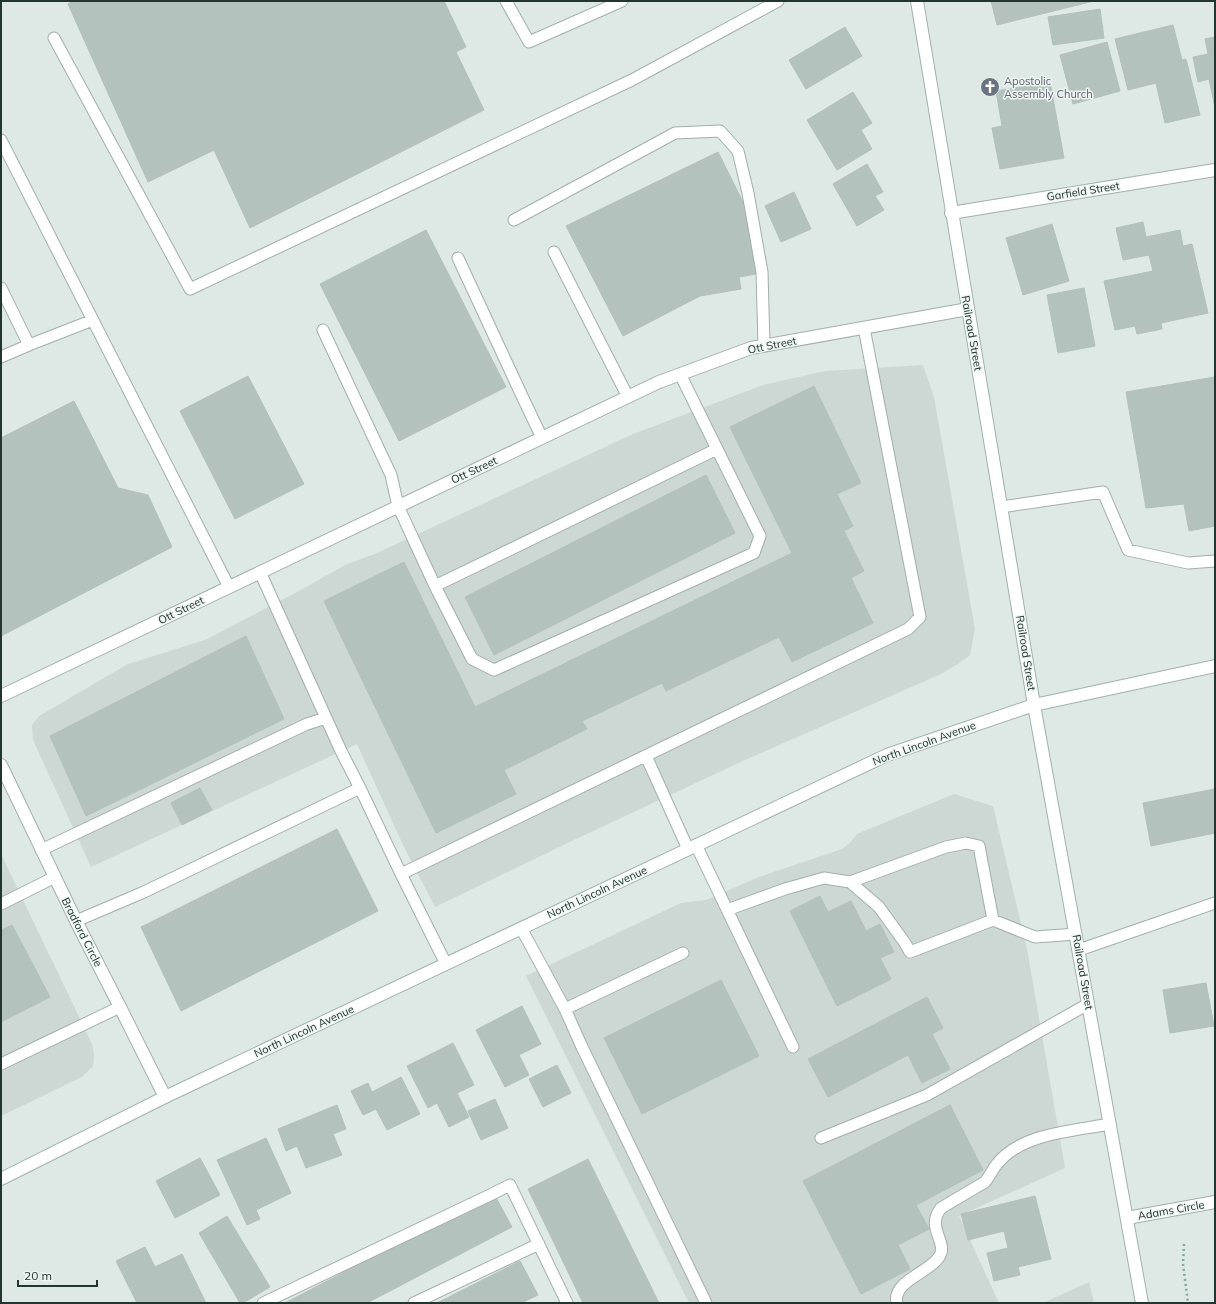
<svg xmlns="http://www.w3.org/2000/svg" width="1216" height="1304" viewBox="0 0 1216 1304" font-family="Mulish,sans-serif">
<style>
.built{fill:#cdd7d3}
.building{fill:#b4c2bd;stroke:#b2c0bb}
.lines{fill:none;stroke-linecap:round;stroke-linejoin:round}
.service-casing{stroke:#a2afab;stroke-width:13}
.minor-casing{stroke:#a2afab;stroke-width:14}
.secondary-casing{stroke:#9fb2ac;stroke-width:14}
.path{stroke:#82a89e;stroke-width:2.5;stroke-dasharray:2 3;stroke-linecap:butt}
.service{stroke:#fff;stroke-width:11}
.minor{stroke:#fff;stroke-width:12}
.secondary{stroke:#fff;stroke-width:12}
.labels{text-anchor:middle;stroke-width:3;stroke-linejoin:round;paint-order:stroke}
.worship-label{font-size:11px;fill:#5b616d;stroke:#eef5f2;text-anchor:start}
.street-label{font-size:11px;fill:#223531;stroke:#eef5f2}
</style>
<rect width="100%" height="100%" fill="#dee8e4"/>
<path class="built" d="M923,365L934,397L975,629L970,655L958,664L939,675L745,760L576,839L435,907L403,845L357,744L91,867L33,740L32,725L39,716L128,664L205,640L301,590L345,565L377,553L633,434L763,385L825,371Z
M954,794L993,806L1027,949L1065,1168L959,1216L999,1303H689L526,976L681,903L706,900L759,877L842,849L851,842L857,834Z
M1,854L92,1044L94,1055L93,1066L82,1077L1,1116Z
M1089,1282L1094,1303H1043Z"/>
<path class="building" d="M73,1H444L466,47L456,52L484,110L250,228L214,150L148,182L68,4Z
M991,1H1094L997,25Z
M1100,9L1104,38L1053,45L1048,17Z
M1173,25L1182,60L1186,59L1200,115L1165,123L1156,83L1128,90L1115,39Z
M845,27L862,56L806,89L789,60Z
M1215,37V108L1209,79L1198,82L1193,57L1208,54L1205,39Z
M1107,42L1120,91L1073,104L1060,55Z
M1050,82L1064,158L1000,169L992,128L1002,126L996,91Z
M853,92L872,123L861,130L872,149L837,170L807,120Z
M718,152L745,206L756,274L739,277L741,289L700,296L623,336L566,226Z
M867,164L883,192L875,196L884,210L857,226L833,184Z
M794,192L811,229L781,242L765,206Z
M1143,222L1146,237L1180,230L1183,246L1192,244L1208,313L1161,323L1162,329L1137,334L1135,326L1115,330L1104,281L1153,271L1149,255L1123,260L1116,228Z
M1052,224L1069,281L1023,295L1006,238Z
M426,230L506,387L399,441L320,284Z
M1084,288L1095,346L1058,353L1047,295Z
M248,376L304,484L235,519L180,411Z
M1215,377V526L1189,531L1184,504L1146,508L1126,392Z
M814,386L861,483L837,494L853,526L844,531L864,571L851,578L873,623L792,662L779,637L666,691L662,683L582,721L587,729L504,770L516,794L436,833L324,601L404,562L475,707L792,553L730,427Z
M74,401L118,488L148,495L172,547L1,636V438Z
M706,475L735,533L494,655L465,597Z
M246,636L284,719L86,816L50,736Z
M200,788L212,810L182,825L171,803Z
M1215,789V833L1151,846L1143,803Z
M337,829L378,911L181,1011L141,927Z
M820,896L828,912L851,901L866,931L880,924L894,952L880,958L891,979L837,1006L790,911Z
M12,925L50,997L1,1022V930Z
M721,980L759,1056L642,1114L604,1038Z
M1206,983L1214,1026L1170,1033L1163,990Z
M927,997L943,1028L932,1034L950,1069L922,1083L908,1055L828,1097L808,1059Z
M522,1006L541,1044L519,1055L529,1075L505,1087L476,1030Z
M453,1043L474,1085L457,1093L469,1117L449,1127L437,1103L428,1108L407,1066Z
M557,1065L571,1093L543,1107L529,1079Z
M401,1077L420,1114L387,1130L376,1109L363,1115L351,1091L368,1083L372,1092Z
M495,1099L508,1128L481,1140L468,1111Z
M337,1105L346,1129L333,1134L342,1155L306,1168L297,1146L286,1151L278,1129Z
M950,1105L983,1170L916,1205L929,1229L898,1245L910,1269L861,1294L803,1181Z
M266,1138L291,1193L256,1210L260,1219L247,1225L217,1160Z
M200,1158L220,1195L175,1218L156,1181Z
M588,1159L659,1303H583L528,1189Z
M494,1194L512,1227L367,1303H285Z
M1035,1196L1051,1259L1018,1267L1020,1275L994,1281L987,1253L1008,1248L1004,1231L968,1240L961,1214Z
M227,1216L270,1287L243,1303H240L199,1233Z
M145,1247L155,1267L182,1254L206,1303H137L116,1261Z
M520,1261L538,1295L521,1303H437Z"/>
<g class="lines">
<g class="service-casing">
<path id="service" d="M506,1L529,42L622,1
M54,38L190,289L632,80L778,1
M1,140L229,587
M514,220L675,133L720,131L738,151L748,193L762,272L764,346
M554,252L628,397
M458,258L523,398L542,438
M1,288L29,345L1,357
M323,330L391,475L398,506L435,586
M29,345L93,320
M680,374L760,536L754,553L494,670L472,659L435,586L717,449
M1001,507L1103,492L1128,550L1188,563L1215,561
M260,572L341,751L360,788L401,874L446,964
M646,756L688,849
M696,845L793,1047
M41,850L307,724L326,718
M401,874L908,629L920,617L864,328
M850,882L946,847L966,843L979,846L993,920
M1,904L55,877
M727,910L785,889L824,878L850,882L879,907L905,943L910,952L993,920L1035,937L1076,934
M76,921L144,892L360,788
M521,928L565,1009L683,953
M1079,950L1215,903
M565,1009L582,1047L706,1303
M1,1064L120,1007
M821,1138L927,1095L1088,1004
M263,1303L490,1195L510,1185L567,1303
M414,1303L539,1244
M897,1303C892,1281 929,1273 939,1257C949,1242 925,1228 941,1208L985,1182C990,1176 992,1170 997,1164C1021,1133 1074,1131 1110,1124"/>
</g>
<g class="minor-casing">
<path id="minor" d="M951,213L1215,170
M1,696L659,382L751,348L968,309
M1,765L76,921L120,1007L165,1097
M1127,1218L1215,1202"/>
</g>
<g class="secondary-casing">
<path id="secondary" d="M917,1L1034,705L1142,1303
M1,1179L165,1097L887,755L1034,705L1215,666"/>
</g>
<path class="path" d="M1184,1244L1183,1264L1188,1303"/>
<use href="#service" class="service"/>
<use href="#minor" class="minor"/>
<use href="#secondary" class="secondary"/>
</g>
<defs>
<g id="church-disc" transform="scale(1)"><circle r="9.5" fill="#6b7280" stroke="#eef5f2"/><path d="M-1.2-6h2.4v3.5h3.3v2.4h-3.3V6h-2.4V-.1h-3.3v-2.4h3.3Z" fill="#fff"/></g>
</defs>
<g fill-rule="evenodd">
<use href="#church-disc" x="990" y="87"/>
</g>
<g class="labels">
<g class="worship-label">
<text x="1004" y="85">Apostolic<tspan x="1004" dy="13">Assembly Church</tspan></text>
</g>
<g class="street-label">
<text transform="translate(1083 191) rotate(-9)" y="4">Garfield Street</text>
<text transform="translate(972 333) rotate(80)" y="4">Railroad Street</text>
<text transform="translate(772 345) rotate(-11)" y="4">Ott Street</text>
<text transform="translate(474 470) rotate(-25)" y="4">Ott Street</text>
<text transform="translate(181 610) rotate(-26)" y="4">Ott Street</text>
<text transform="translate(1026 653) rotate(81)" y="4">Railroad Street</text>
<text transform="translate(924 743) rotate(-20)" y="4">North Lincoln Avenue</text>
<text transform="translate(597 892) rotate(-25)" y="4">North Lincoln Avenue</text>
<text transform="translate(82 932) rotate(63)" y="4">Bradford Circle</text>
<text transform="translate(1083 972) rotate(80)" y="4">Railroad Street</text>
<text transform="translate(304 1031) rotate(-25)" y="4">North Lincoln Avenue</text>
<text transform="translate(1171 1210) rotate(-10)" y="4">Adams Circle</text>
</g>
</g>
<rect width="1216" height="1304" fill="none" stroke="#223531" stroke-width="4"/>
<path d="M18 1280v6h79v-6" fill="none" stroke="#223531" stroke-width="2"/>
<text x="24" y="1280" font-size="12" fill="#223531" stroke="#eef5f2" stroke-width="3" paint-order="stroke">20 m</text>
</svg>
